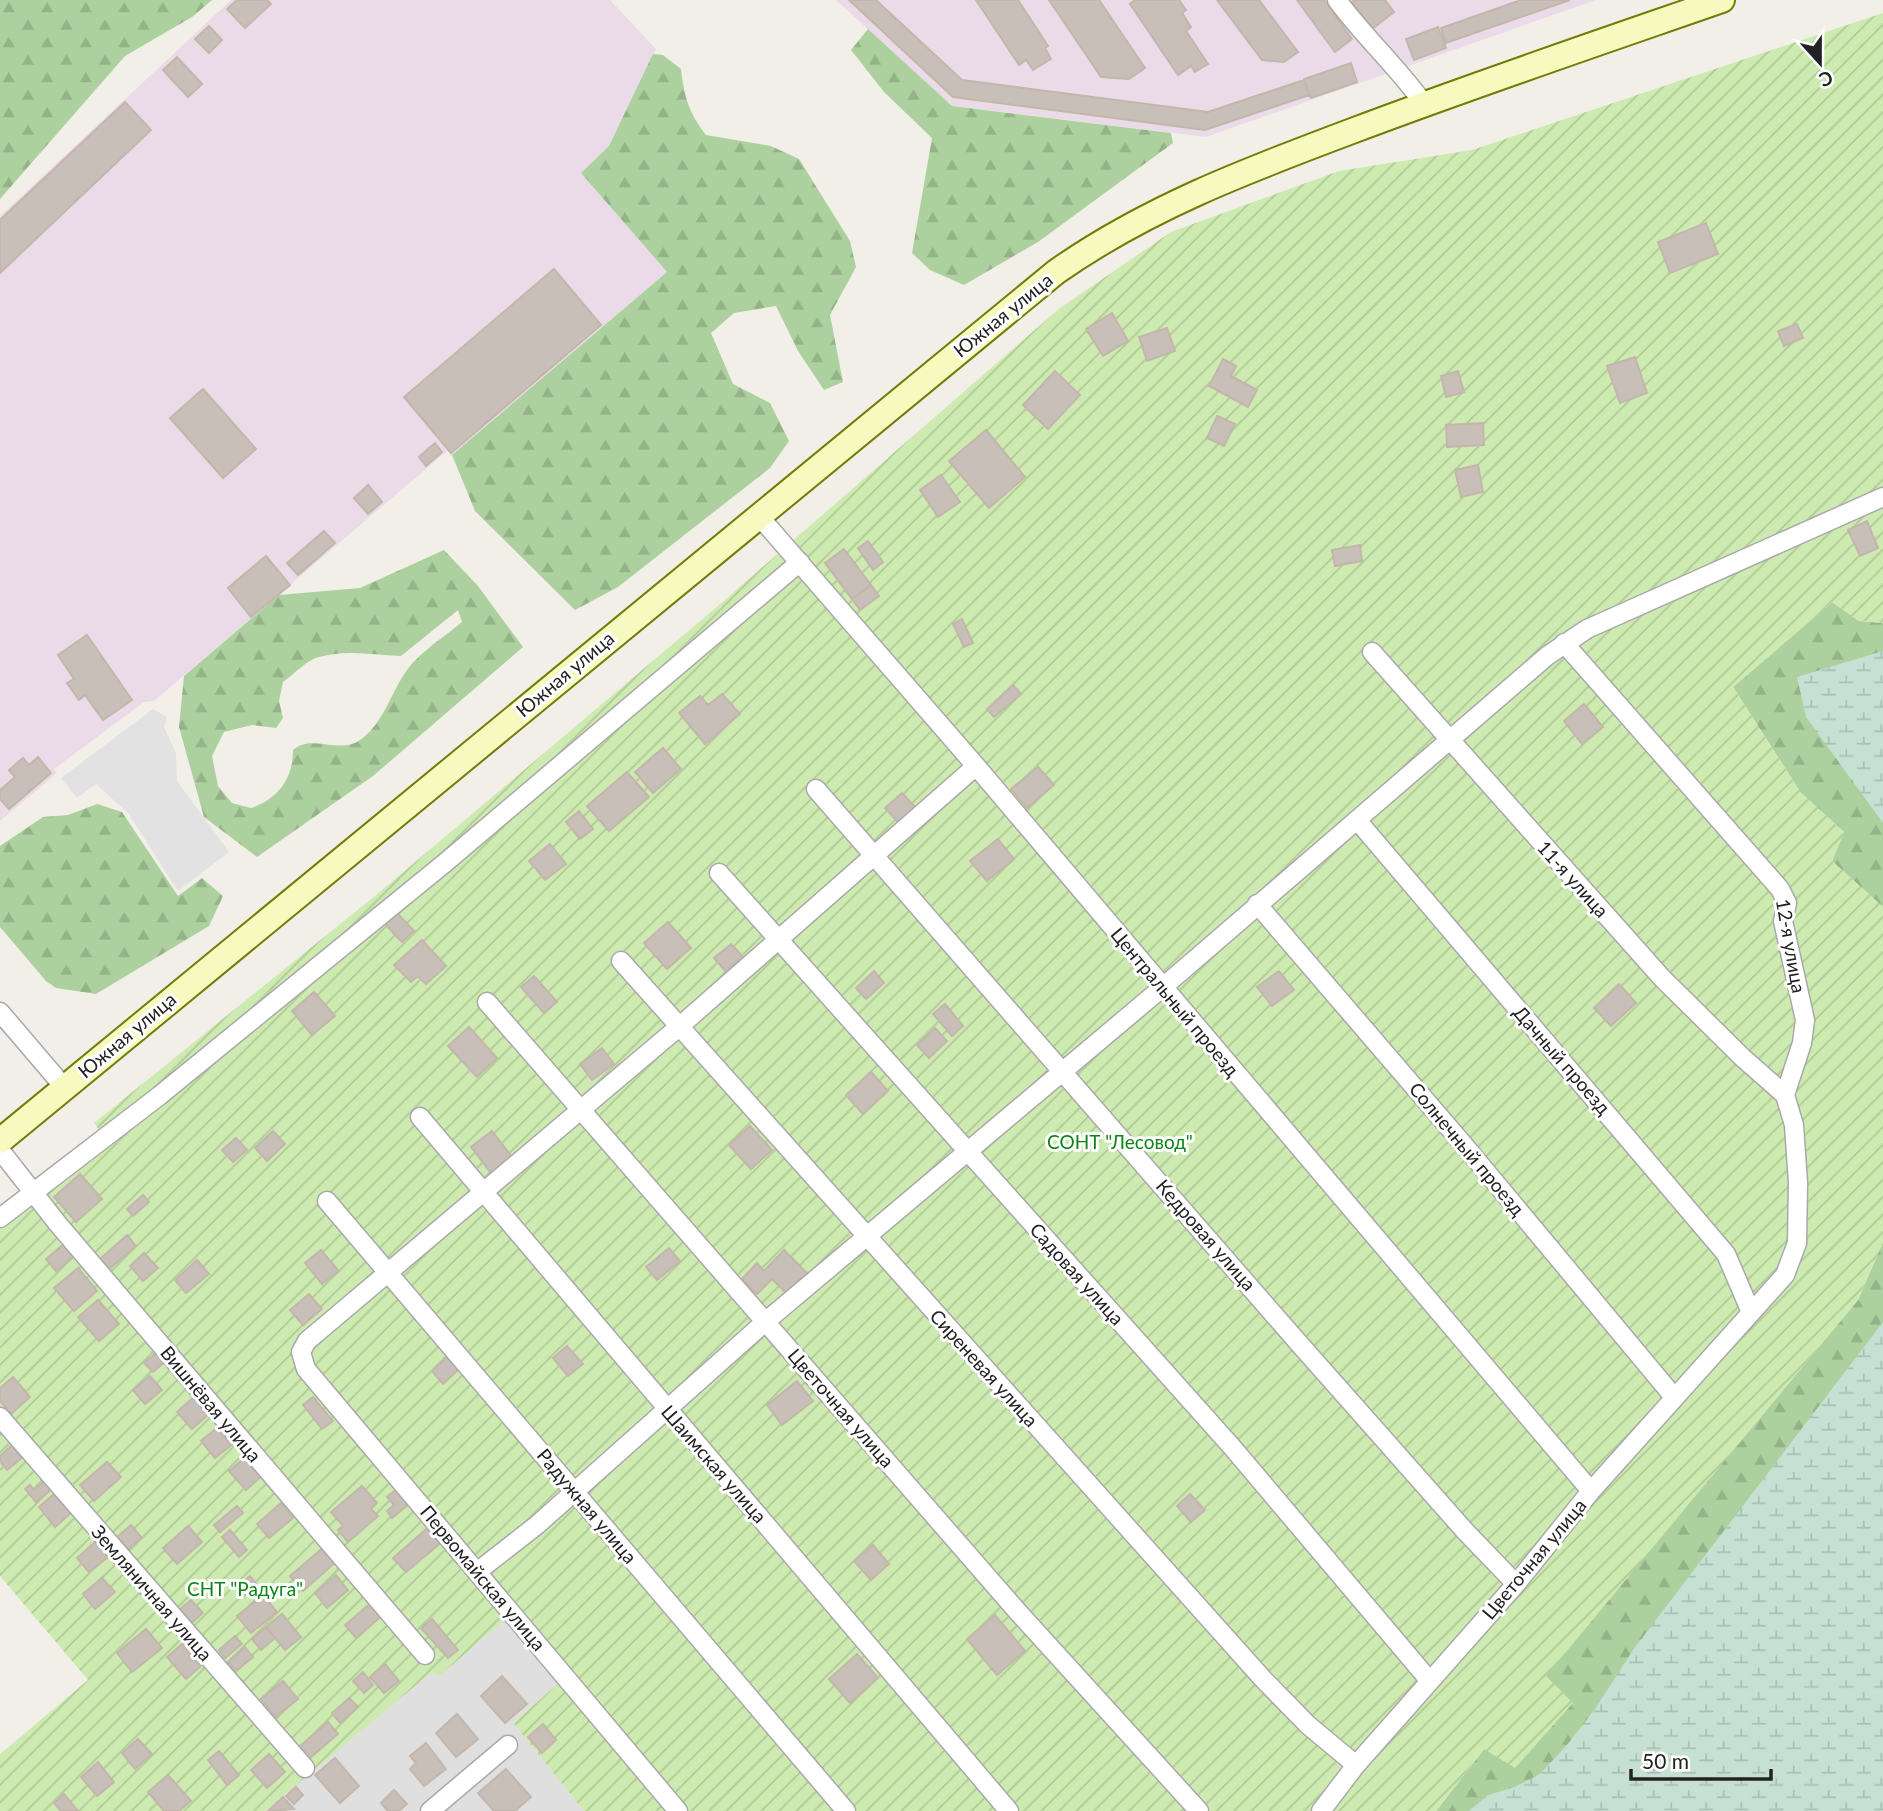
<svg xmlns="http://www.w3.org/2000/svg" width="1883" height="1811" viewBox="0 0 1883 1811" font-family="Lato,sans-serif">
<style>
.residential{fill:#e0dfdf}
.industrial{fill:#ebdbe8}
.forest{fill:url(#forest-firs);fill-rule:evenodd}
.wetland{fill:url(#wetland-marsh)}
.garden{fill:url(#garden-furrows)}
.parking{fill:#e2e2e2}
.building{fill:#c7bfb8;stroke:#c4b6ab;stroke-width:2}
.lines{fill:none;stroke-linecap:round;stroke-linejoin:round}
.minor-casing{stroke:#a9a9a9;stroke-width:21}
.secondary-casing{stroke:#707d05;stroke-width:28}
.minor{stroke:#fff;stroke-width:18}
.secondary{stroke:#f7fabf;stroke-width:24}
.labels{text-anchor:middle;stroke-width:6;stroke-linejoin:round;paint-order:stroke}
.street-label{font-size:19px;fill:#222;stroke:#fff}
.park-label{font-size:19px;fill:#0c8416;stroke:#fff}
</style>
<defs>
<pattern id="forest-firs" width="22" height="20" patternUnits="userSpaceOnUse" patternTransform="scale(1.75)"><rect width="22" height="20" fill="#add19e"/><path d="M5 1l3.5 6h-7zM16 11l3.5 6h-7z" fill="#95b388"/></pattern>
<pattern id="wetland-marsh" width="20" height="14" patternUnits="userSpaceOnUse" patternTransform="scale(1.75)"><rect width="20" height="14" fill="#c6e0d4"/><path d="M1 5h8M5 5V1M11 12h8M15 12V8" fill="none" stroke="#aac0b6"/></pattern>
<pattern id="garden-furrows" width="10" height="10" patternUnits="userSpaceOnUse" patternTransform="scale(1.75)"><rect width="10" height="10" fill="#cdebb0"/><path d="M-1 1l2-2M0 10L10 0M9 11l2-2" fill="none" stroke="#b0c997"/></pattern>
</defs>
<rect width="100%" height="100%" fill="#f2efe9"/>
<path class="residential" d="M506,1619L560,1683L513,1723L584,1811H265L432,1671L438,1677Z"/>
<path class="industrial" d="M231,0H610L656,49L609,146L581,173L667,272L452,455L447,451L154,701L144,702L54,769L57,773L0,821V216Z
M836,0H1596L1206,137L952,106Z"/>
<path class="forest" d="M0,0H212L192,17L125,56L0,199Z
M868,29L952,106L1171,133L1173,143L1038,242L964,285L930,270L912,253L932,138L884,92L851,50Z
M653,54L663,55L681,69C684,96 689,113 706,135L771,146L799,159L850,241L856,267L830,315L843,382L824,390L798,351L776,306L734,313L711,333L733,384L770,403L789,441L770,468L618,587L575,610L475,511L452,455L667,272L581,173L609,146Z
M444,550L478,586L523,647L373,776L257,857L204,817L179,727L184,676L279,595L360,588ZM458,610L462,622C444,637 417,654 405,673C390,695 383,724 360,740C338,755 312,733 293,750C293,779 278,799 251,808L232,803L218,786L212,756L224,732L252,725L276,728L283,718L279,701L283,682C294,674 307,660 319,657C346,649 374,655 401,656Z
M1832,602L1859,621L1883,623V907L1832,861L1844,832L1801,793L1733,687Z
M97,804L122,812L178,896L202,878L223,896L209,926L96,994L56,988L46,981L0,927V846L43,817L68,815Z
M1883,1242V1811H1436L1485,1748L1572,1703L1545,1676L1858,1300Z"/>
<path class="wetland" d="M1883,651V823L1806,717L1797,677Z
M1883,1322V1811H1469L1488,1795L1515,1787L1540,1774L1567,1745L1595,1709L1633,1650Z"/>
<path class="garden" d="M1883,13V623L1859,621L1832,602L1733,687L1801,793L1844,832L1832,861L1883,907V1242L1858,1300L1546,1676L1573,1703L1515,1768L1484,1749L1436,1811H584L513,1723L560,1682L506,1619L438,1677L432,1672L265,1811H0V1754L88,1680L0,1576V1229L108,1142L94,1123L381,891L719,605L1060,308L1171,232L1339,171L1472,150Z"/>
<path class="parking" d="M153,709L167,717L164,727L176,753L177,781L229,852L178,891L128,813L96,784L77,798L61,778Z"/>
<path class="building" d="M237,0H267L271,4L245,28L227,9Z
M849,0H876L962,80L1208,112L1304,80L1309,95L1205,130L953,97Z
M976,0H1018L1048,46L1045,48L1051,59L1033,70L1026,60L1019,65Z
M1049,0H1099L1145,68L1129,79L1101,77Z
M1135,0H1179L1186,10L1182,13L1191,27L1186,31L1208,64L1195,72L1191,66L1178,75L1130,4Z
M1217,0H1259L1298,52L1284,62L1262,60Z
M1297,0H1324L1352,39L1335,52Z
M1354,0H1385L1394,12L1372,29L1352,2Z
M1521,0H1570L1446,43L1441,28Z
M209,26L222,40L209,53L195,39Z
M1438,27L1446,48L1414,60L1406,39Z
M177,57L202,84L188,97L163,70Z
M1351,63L1357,82L1311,98L1304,79Z
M125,102L151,130L0,273V220Z
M1706,223L1718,254L1670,273L1658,242Z
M554,269L601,325L451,453L404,397Z
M1112,313L1128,341L1103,356L1086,329Z
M1797,324L1803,338L1784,346L1778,331Z
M1167,328L1175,351L1147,361L1139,337Z
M1635,357L1647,393L1620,403L1607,366Z
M1223,359L1236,366L1231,376L1257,390L1248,407L1209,386Z
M1055,371L1080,395L1048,429L1023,405Z
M1458,371L1464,392L1446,397L1441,376Z
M203,389L256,449L223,478L170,418Z
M1217,416L1235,424L1224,446L1207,438Z
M1483,423L1484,445L1447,447L1446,425Z
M986,430L1025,477L989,508L949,461Z
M435,443L442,452L426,466L419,457Z
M1478,465L1483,492L1461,497L1455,470Z
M941,475L960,502L938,517L920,490Z
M368,485L382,502L368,514L354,498Z
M1867,521L1878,548L1860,556L1848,530Z
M324,531L335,543L298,575L287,563Z
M868,541L883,562L873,570L858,548Z
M1360,545L1362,561L1335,566L1332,550Z
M844,549L871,585L852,599L825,563Z
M266,556L290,585L251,617L228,588Z
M871,585L879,596L860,610L852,599Z
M962,619L973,643L964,647L953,624Z
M87,635L132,700L103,720L85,695L79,700L67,683L74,679L58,655Z
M1013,685L1021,694L994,717L987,709Z
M722,694L740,714L705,744L679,713L700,696L708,705Z
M1584,704L1603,727L1582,744L1564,721Z
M663,748L681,769L653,793L635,772Z
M38,757L51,773L9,809L0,799V790L15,777L9,770L23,758L29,765Z
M1038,767L1054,785L1027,808L1011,789Z
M627,772L649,797L609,831L587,806Z
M902,793L916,808L899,823L885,808Z
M579,811L593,829L580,839L566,822Z
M998,839L1014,859L987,881L970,861Z
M550,844L566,864L545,880L529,861Z
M395,911L414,931L402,942L383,922Z
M668,922L691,948L667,969L644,943Z
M422,940L446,966L426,984L418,976L411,982L394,965Z
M731,944L743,957L725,971L714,958Z
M874,971L884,983L866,999L856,988Z
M1279,971L1294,990L1272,1006L1257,987Z
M534,976L557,1002L544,1013L521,987Z
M1619,984L1636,1003L1611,1026L1594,1008Z
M314,992L335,1016L312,1035L292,1011Z
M945,1004L963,1026L952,1036L933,1014Z
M469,1027L497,1058L477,1077L448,1046Z
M935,1028L947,1041L929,1058L917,1045Z
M602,1048L614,1064L592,1080L580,1064Z
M871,1072L888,1091L863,1114L846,1095Z
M750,1126L772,1150L751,1169L729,1145Z
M273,1131L285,1144L267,1161L255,1148Z
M492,1131L512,1157L491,1173L471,1147Z
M236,1138L247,1150L233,1162L222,1150Z
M80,1174L102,1199L76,1222L54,1197Z
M143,1195L149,1202L133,1216L127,1209Z
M127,1235L136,1246L109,1269L100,1259Z
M65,1243L76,1255L56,1271L46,1259Z
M669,1248L680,1261L657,1280L646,1267Z
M321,1250L339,1271L322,1284L305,1263Z
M784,1250L809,1275L789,1296L772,1279L757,1294L742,1279L757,1263L764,1271Z
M144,1253L158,1268L143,1281L130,1266Z
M197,1260L209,1274L186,1293L175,1280Z
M78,1268L97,1291L74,1311L54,1288Z
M309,1294L322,1309L303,1325L290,1310Z
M98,1300L119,1324L99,1341L78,1317Z
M567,1346L583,1364L568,1376L553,1358Z
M158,1351L167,1360L153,1372L144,1363Z
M448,1356L459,1369L443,1384L432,1371Z
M150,1376L162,1390L145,1404L133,1390Z
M13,1377L30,1397L11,1414L0,1401V1388Z
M797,1381L813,1401L782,1425L767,1405Z
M196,1395L211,1412L192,1429L177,1412Z
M313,1397L333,1421L322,1429L303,1405Z
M217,1428L231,1445L215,1458L201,1441Z
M12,1445L23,1457L7,1470L0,1461V1456Z
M247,1456L263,1475L246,1490L229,1471Z
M107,1462L121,1477L94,1501L80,1485Z
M44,1481L52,1489L36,1502L25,1489L30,1485L34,1490Z
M362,1486L377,1503L371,1509L378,1516L348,1542L338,1530L343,1526L331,1512Z
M397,1489L409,1504L392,1518L387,1511L394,1505L387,1497Z
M54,1494L71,1513L55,1527L39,1507Z
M1190,1494L1205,1510L1191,1522L1177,1506Z
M281,1503L293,1518L269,1538L257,1524Z
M237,1506L243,1513L220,1532L214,1525Z
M131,1525L142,1538L125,1552L115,1539Z
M188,1526L202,1542L177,1564L163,1548Z
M430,1526L443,1541L406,1572L393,1558Z
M230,1530L247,1550L239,1557L222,1537Z
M95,1542L108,1557L89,1572L77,1558Z
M873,1545L889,1564L871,1580L854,1561Z
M325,1546L337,1561L303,1591L290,1576Z
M336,1575L348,1590L327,1608L315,1593Z
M250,1576L257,1585L243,1597L236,1588Z
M102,1578L115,1592L95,1609L83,1594Z
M263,1595L277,1612L251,1633L237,1616Z
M191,1600L203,1613L189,1625L177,1612Z
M372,1602L383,1615L356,1638L345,1625Z
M282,1614L301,1637L285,1650L266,1627Z
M995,1615L1025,1651L997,1675L967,1639Z
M432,1619L458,1650L448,1658L421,1628Z
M266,1627L275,1638L261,1650L252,1639Z
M146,1629L162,1648L132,1672L117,1653Z
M235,1636L242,1644L225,1658L219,1650Z
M182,1644L201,1666L186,1679L167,1657Z
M245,1647L253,1657L236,1671L228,1662Z
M857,1654L878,1678L850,1703L829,1679Z
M385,1664L399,1681L384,1693L370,1677Z
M363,1672L373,1685L364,1693L353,1681Z
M502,1676L527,1704L505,1723L481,1696Z
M283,1681L298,1699L275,1717L261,1699Z
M349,1698L358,1707L340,1723L332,1713Z
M457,1714L478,1739L456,1757L436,1733Z
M328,1722L338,1734L309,1759L299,1747Z
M543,1724L556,1740L542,1753L528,1737Z
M138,1739L152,1754L135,1769L122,1753Z
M426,1743L446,1769L424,1786L410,1769L416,1763L410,1756Z
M219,1751L239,1775L227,1785L208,1760Z
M269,1754L285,1772L267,1788L251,1770Z
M335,1758L359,1786L340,1803L315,1775Z
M98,1762L114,1782L97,1796L81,1777Z
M506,1769L531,1797L515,1811H494L478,1793Z
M168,1775L191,1801L179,1811H164L148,1792Z
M296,1787L303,1795L294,1804L286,1796Z
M394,1790L407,1804L399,1811H388L381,1803Z
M64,1794L78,1811H61L54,1803Z
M283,1797L294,1809L268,1811Z"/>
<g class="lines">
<g class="minor-casing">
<path id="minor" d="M1337,0C1364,37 1397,66 1424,104
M758,515L976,766L1591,1491
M1372,652L1662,978L1743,1058L1785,1095
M816,789L1296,1340L1465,1531L1516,1584
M1357,820L1726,1254L1750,1310
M719,873L1232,1447L1429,1680
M1257,904L1464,1145L1674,1397
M621,961L1263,1679L1308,1725L1356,1765
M487,1002L1018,1612L1199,1811
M0,1012L64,1087
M420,1117L1009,1811
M0,1150L58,1224L425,1655
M327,1201L846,1811
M0,1218L159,1096L446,862L800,562
M0,1417L305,1768
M478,1571L537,1525L765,1322L1163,987L1547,656L1587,629L1883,497
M430,1811L508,1745
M678,1811L306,1369L301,1352L307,1341L680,1026L976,766
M1321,1811L1356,1765L1516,1584L1591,1491L1785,1275L1797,1243L1798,1183L1794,1125L1785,1095L1802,1043L1805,1020L1783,921L1787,903L1780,889L1564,643"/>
</g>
<g class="secondary-casing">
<path id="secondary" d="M0,1141L1056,272C1147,208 1248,170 1352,131C1474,85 1598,43 1722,0"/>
</g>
<use href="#minor" class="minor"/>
<use href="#secondary" class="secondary"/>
</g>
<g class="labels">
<g class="street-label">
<text transform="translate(1003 315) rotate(-39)" y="7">Южная улица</text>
<text transform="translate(565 674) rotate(-40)" y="7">Южная улица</text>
<text transform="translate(1573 879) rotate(48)" y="7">11-я улица</text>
<text transform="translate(1791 946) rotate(80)" y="7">12-я улица</text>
<text transform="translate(1175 1002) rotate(50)" y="7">Центральный проезд</text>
<text transform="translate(127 1035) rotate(-40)" y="7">Южная улица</text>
<text transform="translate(1562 1060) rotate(49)" y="7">Дачный проезд</text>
<text transform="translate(1467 1149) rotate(50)" y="7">Солнечный проезд</text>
<text transform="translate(1206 1235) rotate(49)" y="7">Кедровая улица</text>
<text transform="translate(1077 1274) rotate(48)" y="7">Садовая улица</text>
<text transform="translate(984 1368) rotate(48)" y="7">Сиреневая улица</text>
<text transform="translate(211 1404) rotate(50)" y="7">Вишнёвая улица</text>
<text transform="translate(841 1408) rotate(49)" y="7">Цветочная улица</text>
<text transform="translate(714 1464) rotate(49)" y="7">Шаимская улица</text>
<text transform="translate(587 1506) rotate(50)" y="7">Радужная улица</text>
<text transform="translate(1534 1559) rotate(-50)" y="7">Цветочная улица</text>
<text transform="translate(483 1578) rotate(50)" y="7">Первомайская улица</text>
<text transform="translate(152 1593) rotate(49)" y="7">Земляничная улица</text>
</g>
<g class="park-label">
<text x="1120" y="1149">СОНТ "Лесовод"</text>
<text x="245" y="1596">СНТ "Радуга"</text>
</g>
</g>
<g transform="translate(1820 63) rotate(159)" stroke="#ffffff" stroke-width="5" paint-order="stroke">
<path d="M0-5L12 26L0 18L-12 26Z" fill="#222222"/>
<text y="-10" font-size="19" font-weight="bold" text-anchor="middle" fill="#222222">С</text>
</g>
<path d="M1631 1769v10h140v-10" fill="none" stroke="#222222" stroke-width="3.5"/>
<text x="1642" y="1769" font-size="21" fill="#222222" stroke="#ffffff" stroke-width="5" paint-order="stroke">50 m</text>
</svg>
